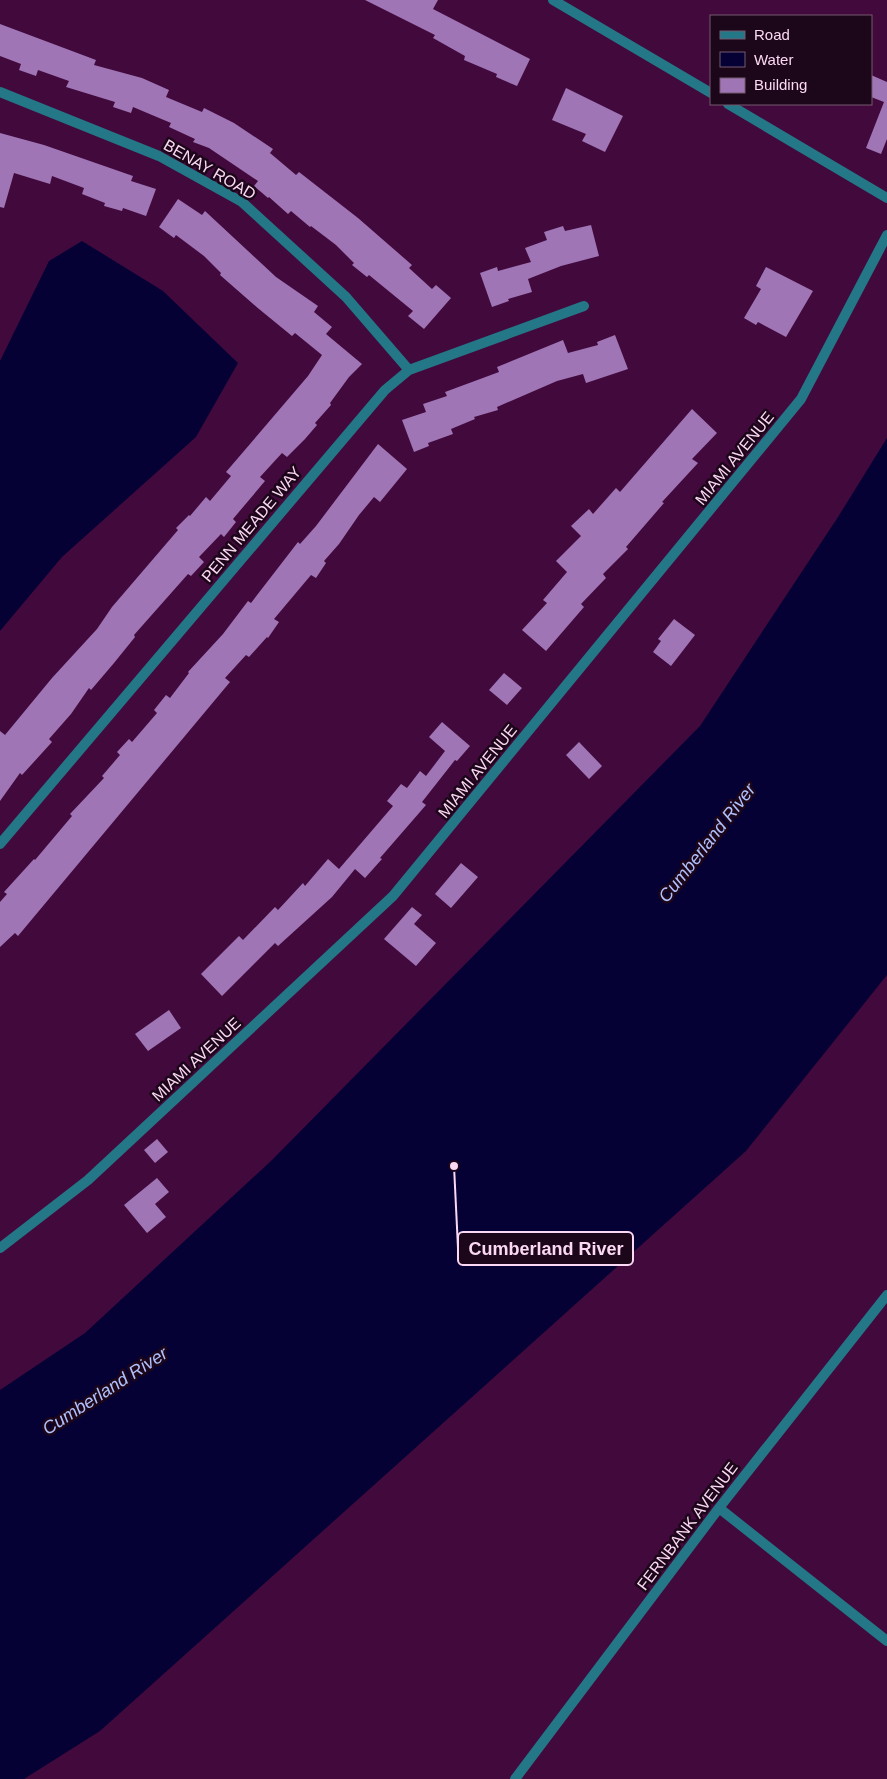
<svg xmlns="http://www.w3.org/2000/svg" width="887" height="1779" viewBox="0 0 887 1779" font-family="Helvetica,sans-serif">
<style>
.water{fill:#060135}
.building{fill:#9f75b5}
.lines{fill:none;stroke-linecap:round;stroke-linejoin:round}
.street{stroke:#237787;stroke-width:10}
.labels{text-anchor:middle;stroke-width:5;stroke-linejoin:round;paint-order:stroke}
.street-label{font-size:16px;fill:#fbd8f3;stroke:#1c0619}
.water-label{font-size:18px;font-style:italic;fill:#b0c0fe;stroke:#1c0619}
.leader{fill:none;stroke:#fbd8f3;stroke-width:2}
.callout-dot{fill:#fbd8f3;stroke:#1c0619;stroke-width:2}
.callout{fill:#1c0619;stroke:#fbd8f3;stroke-width:2}
.callout-label{font-size:18px;text-anchor:middle;font-weight:bold;fill:#fbd8f3}
</style>
<rect width="100%" height="100%" fill="#420a3c"/>
<path class="water" d="M82,241L163,291L238,363L196,437L62,557L0,631V361L49,261Z
M887,438V975L746,1151L100,1731L24,1779H0V1390L85,1333L272,1160L700,726L838,517Z"/>
<path class="building" d="M365,0H438L433,9L530,59L517,86L496,77L497,74L464,60L465,56L433,38L435,35Z
M0,24L96,60L94,65L142,78L169,90L166,97L202,112L204,108L234,123L273,149L270,153L296,175L299,172L358,218L412,265L409,268L432,289L436,285L451,298L424,329L408,316L413,311L369,275L367,277L352,265L354,263L336,245L311,226L310,227L291,211L288,214L269,197L268,198L254,186L258,181L209,148L193,142L195,139L169,127L171,123L133,107L131,113L113,107L115,102L66,87L69,81L38,70L36,76L19,70L21,64L0,56Z
M871,75L887,82V139L881,154L866,148L884,102L871,97Z
M566,88L623,116L605,152L582,141L586,134L552,120Z
M0,133L44,145L133,176L131,181L156,189L146,216L123,208L122,211L104,206L105,203L82,194L84,188L52,176L50,184L14,173L4,208L0,207Z
M178,199L202,215L205,211L276,277L318,306L314,312L332,327L326,334L362,364L349,377L330,403L331,405L315,423L317,425L305,439L287,457L282,453L260,477L265,481L233,519L236,522L224,537L221,534L199,557L204,562L191,576L188,574L134,635L135,637L114,663L91,690L89,688L71,714L49,739L52,742L22,775L20,773L0,801V731L5,735L52,678L97,629L112,607L178,530L176,528L189,515L190,516L206,497L210,501L231,476L226,472L308,376L322,355L295,333L292,336L259,309L220,275L221,273L204,256L176,235L174,238L159,227Z
M591,225L599,256L561,266L528,279L532,292L508,299L509,301L492,307L480,273L497,267L498,271L531,262L525,248L547,240L544,232L563,226L565,231Z
M766,267L813,291L786,337L758,322L756,325L744,318L761,289L756,286Z
M615,335L628,369L586,383L583,374L557,381L497,407L498,410L474,417L475,419L451,429L453,434L428,443L429,446L414,452L402,420L426,412L423,404L447,396L445,392L499,372L497,367L563,340L568,353L598,345L597,342Z
M692,409L717,433L692,459L698,463L662,502L664,503L626,547L628,549L603,574L606,578L581,604L584,607L546,651L522,630L547,603L543,600L567,572L556,561L581,536L571,526L589,509L593,514L616,488L620,492Z
M378,444L407,469L380,502L374,497L359,515L339,544L324,561L326,563L316,578L311,575L274,619L279,622L268,638L267,637L249,657L246,655L225,678L230,682L18,936L15,933L0,947V902L7,894L4,892L34,859L35,860L72,816L70,814L104,778L102,776L120,755L117,752L129,739L132,742L157,713L154,710L166,695L170,698L189,673L188,672L223,634L248,601L251,603L298,542L300,544L316,526Z
M674,619L695,635L671,666L653,652L661,641L658,639Z
M504,673L522,688L507,705L489,690Z
M442,722L470,746L457,761L455,760L422,802L426,805L380,858L382,859L365,878L355,869L332,897L278,946L275,943L222,996L201,974L239,936L243,940L275,907L278,910L303,883L305,886L328,859L339,869L393,806L387,801L401,784L407,788L420,771L426,776L445,751L429,737Z
M579,742L602,766L589,779L566,755Z
M461,863L478,877L451,908L435,894Z
M412,907L422,915L414,924L436,943L416,966L384,939Z
M169,1010L181,1028L148,1051L135,1034Z
M157,1139L168,1152L155,1163L144,1150Z
M157,1178L169,1192L155,1204L166,1217L147,1233L124,1205Z"/>
<g class="lines">
<path class="street" d="M553,0L711,93
M0,92L159,156L242,202L346,297L409,370
M728,104L887,198
M0,844L385,390L409,370L584,306
M0,1248L88,1180L393,896L801,399L887,235
M719,1508L887,1641
M515,1779L719,1508L887,1295"/>
</g>
<g class="labels">
<g class="street-label">
<text transform="translate(210 169) rotate(30)" y="6">BENAY ROAD</text>
<text transform="translate(734 458) rotate(-51)" y="6">MIAMI AVENUE</text>
<text transform="translate(251 524) rotate(-50)" y="6">PENN MEADE WAY</text>
<text transform="translate(477 771) rotate(-51)" y="6">MIAMI AVENUE</text>
<text transform="translate(196 1059) rotate(-43)" y="6">MIAMI AVENUE</text>
<text transform="translate(687 1526) rotate(-53)" y="6">FERNBANK AVENUE</text>
</g>
<g class="water-label">
<text transform="translate(707 843) rotate(-52)" y="6">Cumberland River</text>
<text transform="translate(105 1391) rotate(-33)" y="6">Cumberland River</text>
</g>
</g>
<path class="leader" d="M454 1166L458 1248"/>
<circle class="callout-dot" cx="454" cy="1166" r="5"/>
<rect class="callout" x="458" y="1232" width="175" height="33" rx="5"/>
<g class="callout-label">
<text x="546" y="1255">Cumberland River</text>
</g>
<rect x="710" y="15" width="162" height="90" fill="#1c0619" stroke="#755a70"/>
<rect x="720" y="31" width="25" height="8" fill="#237787" stroke="#755a70"/>
<text x="754" y="40" font-size="15" fill="#fbd8f3">Road</text>
<rect x="720" y="52" width="25" height="15" fill="#060135" stroke="#755a70"/>
<text x="754" y="65" font-size="15" fill="#fbd8f3">Water</text>
<rect x="720" y="78" width="25" height="15" fill="#9f75b5" stroke="#755a70"/>
<text x="754" y="90" font-size="15" fill="#fbd8f3">Building</text>
</svg>
